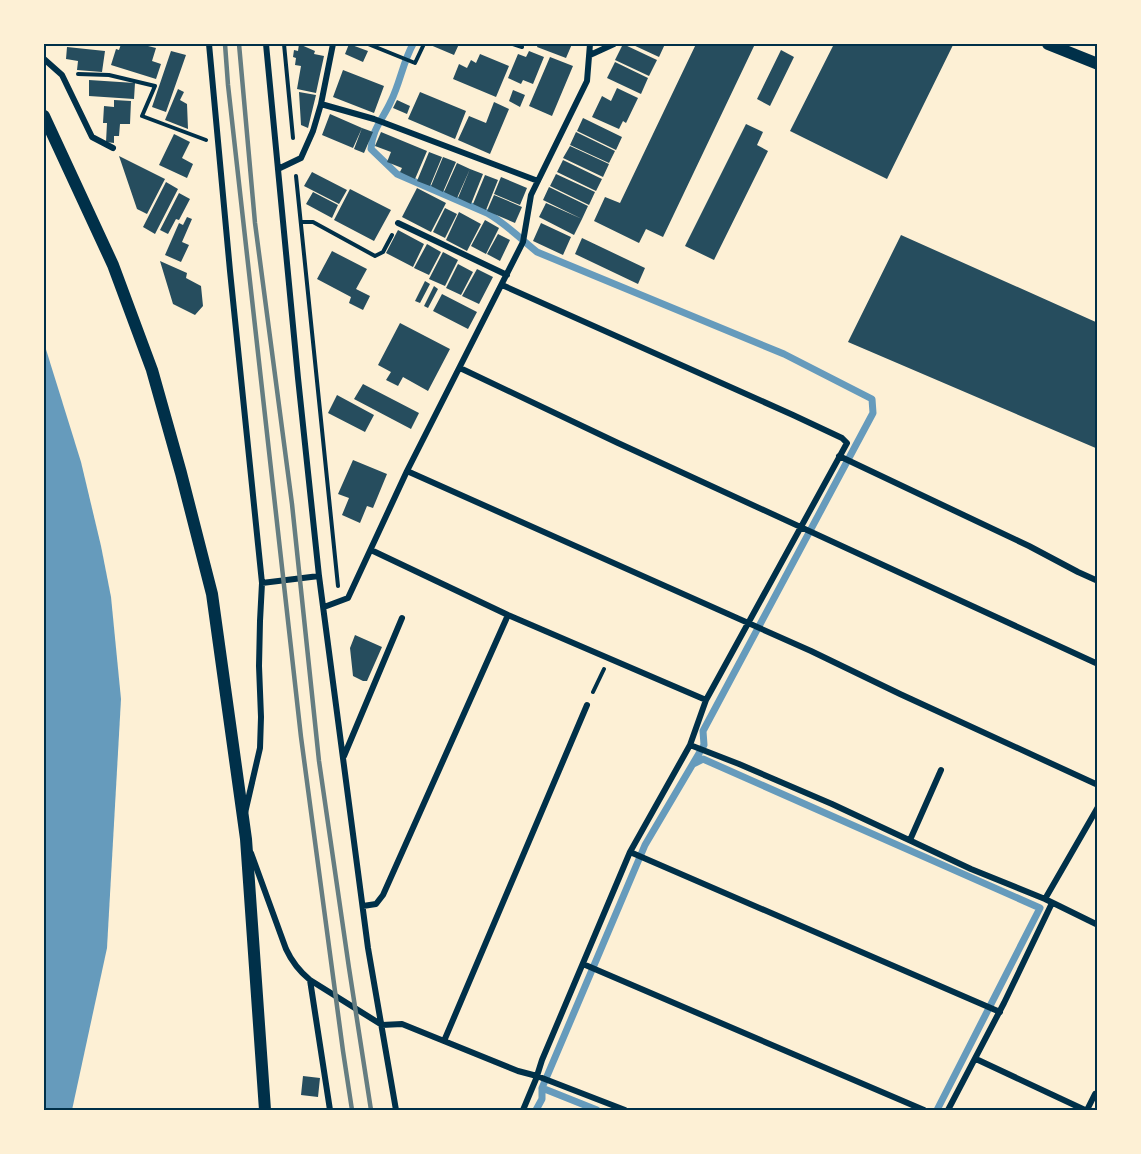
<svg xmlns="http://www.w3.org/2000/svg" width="1141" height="1154" viewBox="0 0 1141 1154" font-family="Ubuntu,sans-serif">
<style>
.water{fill:#669bbc}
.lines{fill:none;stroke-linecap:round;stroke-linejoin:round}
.stream{stroke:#669bbc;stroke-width:7}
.building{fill:#264d5e}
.path{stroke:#003049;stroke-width:4}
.minor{stroke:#003049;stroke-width:6}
.secondary{stroke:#003049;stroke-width:12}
.rail{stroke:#657d81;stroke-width:4.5}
.neatline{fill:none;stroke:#003049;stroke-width:2}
</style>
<rect width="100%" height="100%" fill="#fdf0d5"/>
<path class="water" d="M44,343L81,462L101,546L111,597L121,699L107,948L72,1110H44Z"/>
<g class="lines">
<path class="stream" d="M413,44C403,62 400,83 391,101C383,119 372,129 371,149L397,174L487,213C505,223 521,239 537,252L784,354L872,399L873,413L703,731L704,745L645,845L542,1088V1099L536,1110
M693,764L703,759L1040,908L937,1110
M542,1088L597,1110"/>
</g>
<path class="building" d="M121,44H140L156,48L152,61L161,64L156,79L111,65L116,49L119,50Z
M299,44L315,51L314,54L324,56L316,93L297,89L301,66L295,65L296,58L293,57L294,50L298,51Z
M349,44L368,51L363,62L345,54Z
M428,44H459L454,55Z
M538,44H572L566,58L537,47Z
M623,44L657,60L649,76L615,60Z
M631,44H665L659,57Z
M696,44H755L663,237L646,229L639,243L594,221L605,197L620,203Z
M834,44H949L953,45L887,179L790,131Z
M67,47L105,51L102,72L77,70L78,61L66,59Z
M781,50L794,57L770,106L757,99Z
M171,51L186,55L166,112L152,107Z
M529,51L544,57L533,84L523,80L521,84L508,78L518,54L526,57Z
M480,54L509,66L496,97L453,79L459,64L467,68L471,60L476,63Z
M550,57L573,66L552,116L529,106Z
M615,62L648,78L641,94L607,78Z
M343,70L384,86L374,113L333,97Z
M89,80L135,83L134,99L89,96Z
M617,88L638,98L626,123L623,121L619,129L592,117L602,96L611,101Z
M178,89L184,92L180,100L187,104L188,129L165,120Z
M513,90L525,95L520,107L509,101Z
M299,92L316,95L308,128L301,125Z
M420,92L466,111L455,139L408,119Z
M114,100L131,101L130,124H120L119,136H114V143L106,142L107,123H103L104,106L114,107Z
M397,100L410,106L407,114L393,108Z
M494,102L509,109L490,154L458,140L469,116L486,123Z
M330,114L362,128L353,148L322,135Z
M583,118L622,137L616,150L577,131Z
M746,124L763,132L757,145L768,151L714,260L685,246Z
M362,128L373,132L364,153L354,149Z
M381,132L427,151L415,179L400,172L402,168L387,162L391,152L375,146Z
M576,132L615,151L609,163L570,145Z
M174,134L190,142L182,158L193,164L187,178L159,165Z
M570,146L609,164L603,177L563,158Z
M429,152L442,157L430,186L417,181Z
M119,156L165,179L147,214L137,209Z
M443,157L456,162L443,192L431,186Z
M563,160L602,179L596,191L557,172Z
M457,163L470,169L457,198L444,192Z
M470,169L483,174L471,204L458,198Z
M312,172L347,190L339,204L304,186Z
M556,174L595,192L589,205L550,186Z
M485,175L498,180L486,210L473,204Z
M501,177L527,188L520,205L494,194Z
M166,182L178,189L155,234L143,227Z
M549,187L588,206L582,219L543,200Z
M417,188L446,203L431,232L402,217Z
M350,189L391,210L374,241L334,220Z
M313,192L338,205L332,218L306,204Z
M179,193L190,199L179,220L176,219L168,234L160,230Z
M494,195L522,207L515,223L487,211Z
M546,203L582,219L574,235L539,217Z
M445,208L457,214L445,238L433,232Z
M459,212L481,224L467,251L446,240Z
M187,217L192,219L182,242L189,245L181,262L165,255L179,223L183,225Z
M485,220L499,228L486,254L471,246Z
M541,223L571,237L563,255L533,241Z
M398,230L424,244L413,267L386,253Z
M498,234L510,240L500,261L487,254Z
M901,235L1098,323V449L848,342Z
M582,238L645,268L638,284L575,254Z
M427,244L441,252L429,275L414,268Z
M332,251L367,269L356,289L370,296L363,310L349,303L351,297L317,279Z
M443,252L458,260L445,286L429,279Z
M160,261L187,273L186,278L201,286L203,306L195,315L173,304Z
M458,264L473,272L461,295L446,288Z
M477,269L493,277L479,304L462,296Z
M425,281L430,284L420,303L415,301Z
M434,286L438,289L428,308L424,306Z
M442,294L477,312L468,329L433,311Z
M400,323L450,349L428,391L403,377L398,386L386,380L391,372L378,365Z
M363,384L419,413L411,429L354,399Z
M337,395L374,415L365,432L328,413Z
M353,460L387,474L373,508L367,506L360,523L342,515L349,498L338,494Z
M355,635L382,647L367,681H363L353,676L350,648Z
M303,1076L320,1078L318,1097L301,1095Z"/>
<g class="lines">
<path class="path" d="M284,44L293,138
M368,44L415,63L424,44
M513,44L522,47
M78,74L109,75L155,86L142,116L206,140
M296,176L338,586
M301,222H313L375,256L383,252L392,235
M593,692L604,669"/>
<path class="minor" d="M209,44L230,271L262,583L260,621L259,666L261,717L260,748L245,813
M266,44L298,378L319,576L368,948L396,1110
M590,55L614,44
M44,59L62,75L92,137L113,148
M321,104L374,119L538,181
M278,169L301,158L313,131L321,104L333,44
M398,223L507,275
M502,285L793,415L842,438L847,443L706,700L690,745L630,852L542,1060L536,1079L523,1110
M460,368L618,443L1098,664
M839,456L1029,546L1078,572L1098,581
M407,471L811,651L900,694L1098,785
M371,550L508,615L706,700
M262,583L319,576
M324,607L348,598L407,471L523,242L531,195L587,81L590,44
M690,745L739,764L832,804L971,869L1045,899L1098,925
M344,756L402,618
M910,840L941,770
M630,852L1000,1012
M251,853L286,949C292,962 299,971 310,980L382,1025L402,1024L518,1071L537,1076L625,1110
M1045,899L1098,807
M363,906L376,904L383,895L508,615
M583,964L924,1110
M310,980L330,1110
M444,1041L587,705
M976,1059L1085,1110
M948,1110L1004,1003L1052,903
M1087,1110L1095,1094"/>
<path class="secondary" d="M1048,44L1098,64
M44,116L113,265L152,370L181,473L212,594L246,839L265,1110"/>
<path class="rail" d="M225,44L228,85L301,737L343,1051L352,1110
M239,44L255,223L292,504L319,761L349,968L371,1110"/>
</g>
<rect width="1141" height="1154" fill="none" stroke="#fdf0d5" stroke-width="90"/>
<rect x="45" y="45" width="1051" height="1064" class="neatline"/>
</svg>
